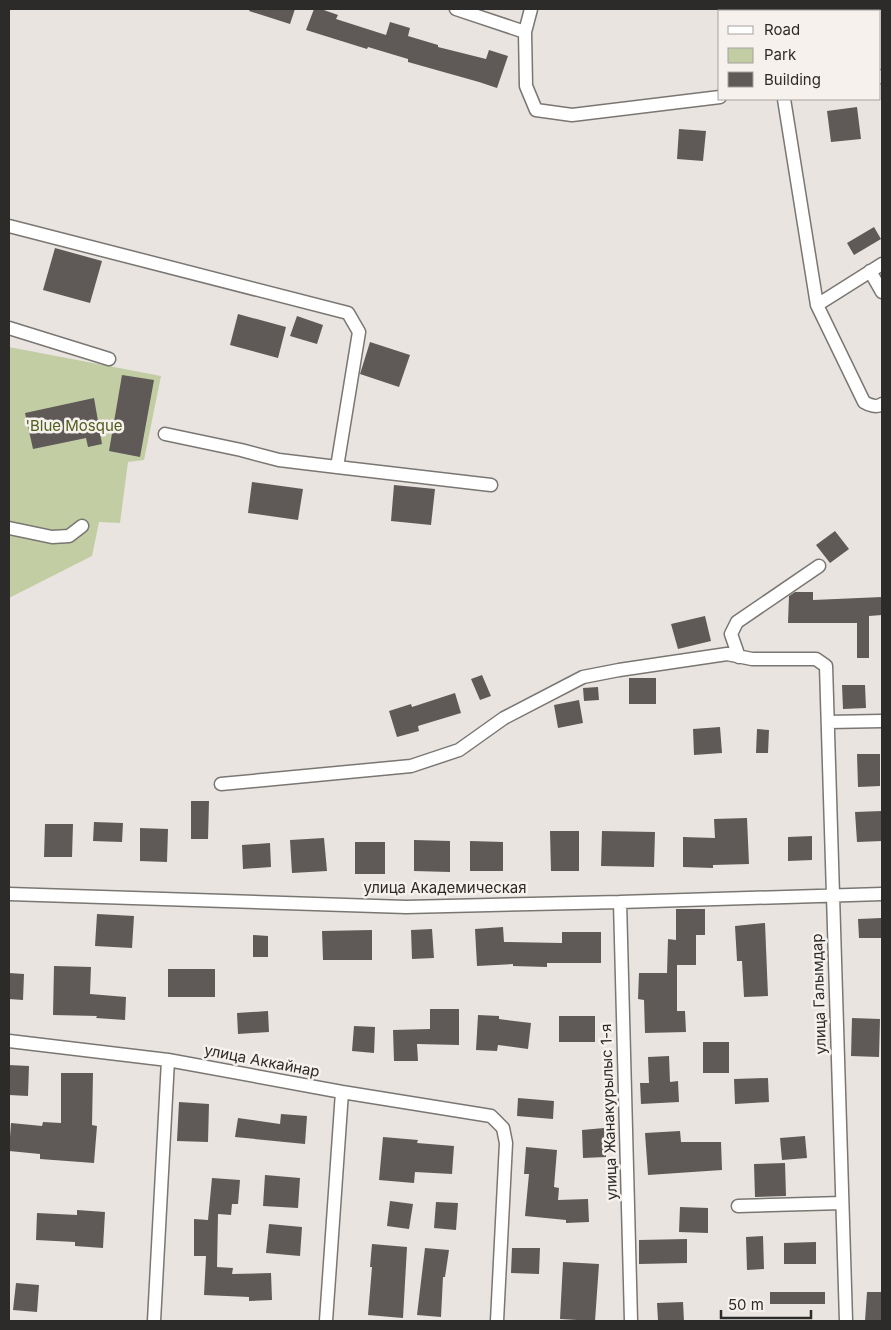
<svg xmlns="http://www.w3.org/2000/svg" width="891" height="1330" viewBox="0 0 891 1330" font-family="Inter,sans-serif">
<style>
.green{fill:#c2cda4}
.building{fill:#5f5a57}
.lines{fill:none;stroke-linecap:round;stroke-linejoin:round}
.minor-casing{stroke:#7a7672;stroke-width:15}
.minor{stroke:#fff;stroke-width:12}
.labels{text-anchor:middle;stroke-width:5;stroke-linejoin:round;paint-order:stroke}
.park-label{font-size:15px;fill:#505e1e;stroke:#f6f1ed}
.street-label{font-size:15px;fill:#2d2b2a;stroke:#f6f1ed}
</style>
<rect width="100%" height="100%" fill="#e9e4e0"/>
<path class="green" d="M9,347L161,376L144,460L128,462L120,523L99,522L92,556L9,598Z"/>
<path class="building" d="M250,9H295L290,24L249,11Z
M314,9H321L338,15L336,19L386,35L390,22L410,28L408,36L438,45V47L486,59L489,50L508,56L497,88L479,82L408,62V59L368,47L367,49L306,30Z
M857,107L861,139L831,142L827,111Z
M679,129L706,131L703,161L677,159Z
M874,227L881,239L854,255L847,243Z
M55,248L102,261L90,303L43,290Z
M238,314L286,327L278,358L230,345Z
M297,316L323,325L317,344L290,336Z
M370,342L410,355L399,387L360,374Z
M122,375L154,380L140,457L109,451Z
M94,398L102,444L88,447L86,438L33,449L25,413Z
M252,482L303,489L298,520L248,513Z
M394,485L435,489L431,525L391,521Z
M835,531L849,549L830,563L816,545Z
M795,592H813V600L882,597V615L869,616V658H857V623H788L789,596Z
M705,616L711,641L678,649L671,624Z
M482,675L491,696L480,700L471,679Z
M629,678H656V704H629Z
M842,685H865L866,708L843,709Z
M598,687L599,700L584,701L583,688Z
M455,693L461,713L418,726L419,731L397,737L389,711L411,704L412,707Z
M579,700L583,723L558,728L554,705Z
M720,727L722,753L694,755L693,729Z
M757,729L769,730L768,753H756Z
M857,754H880V786L858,787Z
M191,801H209L208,839H191Z
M882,811V841L857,842L855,812Z
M747,818L749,864L713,865V868L683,867V837L715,838L714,819Z
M94,822L123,823L122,842L93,841Z
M45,824H73L72,857H44Z
M140,828L168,829L167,862L140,861Z
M550,831H579V871H551Z
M602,831L655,832L654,867L601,866Z
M812,836V860L788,861V837Z
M324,838L327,871L292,873L290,840Z
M414,840L450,841V872L414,871Z
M470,841L503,842V871H470Z
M355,842H385V874H355Z
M270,843L271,867L243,869L242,845Z
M676,909H705V935H696V965H677V1011H685L686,1032L645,1033L644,1000L638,999L639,973H667L668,939L676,940Z
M97,914L134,916L132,948L95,946Z
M881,918V938H859L858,919Z
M765,923L768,996L744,997L742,961H737L735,926Z
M503,927L504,942L562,943V932H601V963H547V967L513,966V964L477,966L475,929Z
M432,929L434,958L412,959L411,930Z
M372,930V960H323L322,931Z
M253,935L268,936V957H253Z
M54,966L91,967L90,994L126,997L125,1020L96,1018L97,1016L53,1015Z
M168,969H215V997H168Z
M9,973L24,974L23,1000L9,999Z
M430,1009H459V1045L417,1044L418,1061H394L393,1030L430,1029Z
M268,1011L269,1032L238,1034L237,1013Z
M478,1015L499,1016V1019L531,1023L528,1049L498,1045L497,1051L476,1050Z
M559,1016H595V1042H559Z
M852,1018L880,1019L879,1057L851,1056Z
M354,1026L375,1027L374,1053L352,1051Z
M703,1042H729V1073H703Z
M669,1056L670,1082L678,1081L679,1102L641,1104L640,1083H649L648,1057Z
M9,1065L29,1066L28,1096L9,1095Z
M61,1073H93L92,1125L97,1126L94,1163L40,1159V1154L9,1151L11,1123L42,1126L43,1122L61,1123Z
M768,1078L769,1102L735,1104L734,1079Z
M518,1098L554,1101L553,1119L517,1116Z
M179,1102L209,1104L208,1142L177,1141Z
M281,1114L307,1116L305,1144L235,1137L238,1118L280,1124Z
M604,1128L606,1157L583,1158L582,1130Z
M680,1131L681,1142H721L722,1170L648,1175L645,1133Z
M805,1136L807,1158L782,1160L780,1138Z
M383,1137L418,1140L417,1143L454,1146L452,1174L415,1172L414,1183L379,1180Z
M526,1147L557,1150L554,1187L559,1188L558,1200L588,1199L589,1222L566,1223V1220L525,1216L529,1174H524Z
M785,1163L786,1196L755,1197L754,1164Z
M265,1175L300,1178L298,1208L263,1206Z
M212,1178L240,1180L238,1204H232L231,1215L218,1214L217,1267L233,1268L232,1274L271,1273L272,1300L249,1301V1297L204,1295L206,1256H194V1219L208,1220Z
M390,1201L413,1204L409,1229L387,1226Z
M436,1202L458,1203L456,1230L434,1228Z
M680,1207L708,1208V1233L679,1232Z
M77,1210L105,1212L103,1248L75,1246V1242L36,1240L37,1213L77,1215Z
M269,1224L302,1227L300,1256L266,1253Z
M763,1236L764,1269L747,1270L746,1237Z
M687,1239V1263L639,1264V1240Z
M816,1242V1264H784V1243Z
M372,1244L407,1247L403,1318L368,1315L372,1267H370Z
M425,1248L449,1250L445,1277H443L441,1317L417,1315Z
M512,1248H540L539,1274L511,1273Z
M563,1262L599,1264L595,1321L560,1319Z
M16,1283L39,1285L37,1312L13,1310Z
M770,1292H825V1304H770Z
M867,1292H882V1321H865Z
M683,1302L684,1321H658L657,1303Z"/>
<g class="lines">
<g class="minor-casing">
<path id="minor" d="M456,9L525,32
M531,9L525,32L526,86L536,110L572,115L720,97
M880,77L882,76
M784,99L817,305L864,402C869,405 877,408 882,404
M9,226L348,313L359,332L337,467L279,460L241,450L165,434
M870,271L882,292
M817,305L882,264
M9,328L109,359
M337,467L491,485
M9,528L52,537L69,536L82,526
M739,657L731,634L737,622L819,566
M828,722L882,721
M221,784L411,766L459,750L504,718L583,677L619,670L727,654L752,659H816L826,666L846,1321
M9,894L406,907L620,902L882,894
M620,902L631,1321
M9,1041L168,1060L342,1092L491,1116L503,1128L506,1143L497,1321
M738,1206L842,1203
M154,1321L168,1060
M326,1321L342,1092"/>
</g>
<use href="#minor" class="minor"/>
</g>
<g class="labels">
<g class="park-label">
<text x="74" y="431">'Blue Mosque</text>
</g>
<g class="street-label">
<text x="445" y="893">улица Академическая</text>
<text transform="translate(819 994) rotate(-92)" y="5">улица Галымдар</text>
<text transform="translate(262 1061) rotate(11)" y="5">улица Аккайнар</text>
<text transform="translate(609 1112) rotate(-92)" y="5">улица Жанакурылыс 1-я</text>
</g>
</g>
<rect width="891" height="1330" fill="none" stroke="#2d2b2a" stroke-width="20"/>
<rect x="718" y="10" width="162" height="90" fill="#f6f1ed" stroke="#a6a29f"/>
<rect x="728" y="26" width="25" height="8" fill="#ffffff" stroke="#a6a29f"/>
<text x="764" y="35" font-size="15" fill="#2d2b2a">Road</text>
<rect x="728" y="48" width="25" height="15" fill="#c2cda4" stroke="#a6a29f"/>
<text x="764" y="60" font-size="15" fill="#2d2b2a">Park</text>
<rect x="728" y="72" width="25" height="15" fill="#5f5a57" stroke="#a6a29f"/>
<text x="764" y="85" font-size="15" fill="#2d2b2a">Building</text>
<path d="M721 1310v8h90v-8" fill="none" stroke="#2d2b2a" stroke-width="2.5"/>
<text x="728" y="1310" font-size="15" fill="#2d2b2a" stroke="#f6f1ed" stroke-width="4" paint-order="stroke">50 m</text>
</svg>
